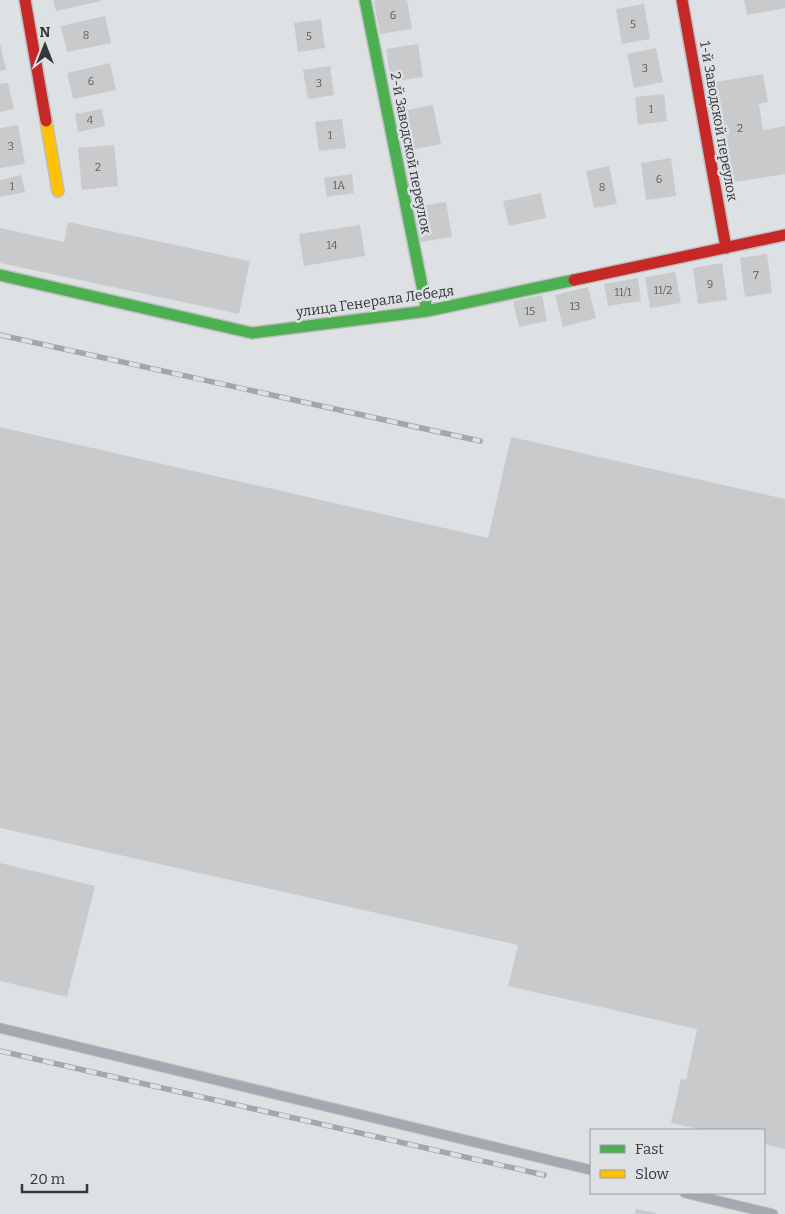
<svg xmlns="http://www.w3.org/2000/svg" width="785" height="1214" viewBox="0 0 785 1214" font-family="Bitter,serif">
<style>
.building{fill:#c8cacc}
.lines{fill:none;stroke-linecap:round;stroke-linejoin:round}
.lane-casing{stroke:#bdbfc0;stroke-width:11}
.fast-casing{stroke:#bdbfc0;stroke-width:14}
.slow-casing{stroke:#bdbfc0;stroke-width:14}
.jam-casing{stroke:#bdbfc0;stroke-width:14}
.lane{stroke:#a5a8b1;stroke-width:9}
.fast{stroke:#4caf50;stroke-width:11}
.slow{stroke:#ffc107;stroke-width:11}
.jam{stroke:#c62828;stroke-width:11}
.rail-casing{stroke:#a3a6ac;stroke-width:5.5}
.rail{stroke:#dde1e4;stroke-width:4;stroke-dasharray:11;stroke-linecap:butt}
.labels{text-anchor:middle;stroke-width:5;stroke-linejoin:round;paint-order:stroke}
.number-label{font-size:11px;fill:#5b5d5e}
.street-label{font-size:14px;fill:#353738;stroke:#dde1e4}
</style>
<rect width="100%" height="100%" fill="#dee1e3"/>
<path class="building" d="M53,0H101V1L56,11Z
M380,0H407L412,29L380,34L374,1Z
M744,0H785V8L747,15Z
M644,4L650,39L622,44L616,9Z
M105,16L111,43L67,52L61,26Z
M321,19L325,48L298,52L294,23Z
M0,43L6,70L0,71Z
M418,44L423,77L391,82L386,49Z
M656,48L663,82L634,88L627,54Z
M110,63L116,90L73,99L67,73Z
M330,66L334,95L308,99L303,70Z
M763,74L768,102L759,104L763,130L785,126V174L728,183L710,83Z
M8,83L14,109L0,112V84Z
M664,94L667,121L638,125L635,97Z
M433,105L441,144L405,151L397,112Z
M102,109L105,126L78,132L75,114Z
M342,119L346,148L319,151L315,122Z
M18,125L25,164L0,168V128Z
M114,145L118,186L82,190L78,148Z
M671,158L676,196L646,200L641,163Z
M609,166L617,204L594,208L586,171Z
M352,174L354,193L327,197L324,178Z
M21,175L25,192L0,197V180Z
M541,193L546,218L509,226L503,201Z
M446,202L452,237L420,242L414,207Z
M68,222L250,261L239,314L0,263V228L64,242Z
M360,225L365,256L304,266L299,234Z
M767,254L772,293L745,297L740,258Z
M722,263L727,300L698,304L693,268Z
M675,272L681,303L650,308L645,277Z
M638,278L641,301L608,306L604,284Z
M588,287L596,318L563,327L555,295Z
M542,295L547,321L519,327L513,301Z
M0,427L488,538L511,437L785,499V1149L764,1144V1130H703L671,1123L681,1079L686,1080L697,1029L508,986L518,945L0,828Z
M0,863L95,886L67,997L0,981Z
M636,1209L656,1213V1214H635Z"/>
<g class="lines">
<g class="lane-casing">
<path id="lane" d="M0,1028L591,1170
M685,1193L773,1214"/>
</g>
<g class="fast-casing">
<path id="fast" d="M365,0L427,311
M0,275L252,333L427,311L574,280"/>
</g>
<g class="slow-casing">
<path id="slow" d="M46,121L58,191"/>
</g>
<g class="jam-casing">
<path id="jam" d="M25,0L46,121
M682,0L726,248
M574,280L785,235"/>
</g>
<use href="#lane" class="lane"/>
<use href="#fast" class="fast"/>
<use href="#slow" class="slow"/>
<use href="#jam" class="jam"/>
<g class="rail-casing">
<path id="rail" d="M0,335L480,441
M0,1051L544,1175"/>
</g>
<use href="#rail" class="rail"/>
</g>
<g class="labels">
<g class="number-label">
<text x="393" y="19">6</text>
<text x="633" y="28">5</text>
<text x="86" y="39">8</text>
<text x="309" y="40">5</text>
<text x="645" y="72">3</text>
<text x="91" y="85">6</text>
<text x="319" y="87">3</text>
<text x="651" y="113">1</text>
<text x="90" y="124">4</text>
<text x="740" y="132">2</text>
<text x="330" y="139">1</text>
<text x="11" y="150">3</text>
<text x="98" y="171">2</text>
<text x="659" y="183">6</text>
<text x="339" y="189">1А</text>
<text x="12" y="190">1</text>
<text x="602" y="191">8</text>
<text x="332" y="249">14</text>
<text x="756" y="279">7</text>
<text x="710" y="288">9</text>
<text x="663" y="294">11/2</text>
<text x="623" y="296">11/1</text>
<text x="575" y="310">13</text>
<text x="530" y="315">15</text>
</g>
<g class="street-label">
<text transform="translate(719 121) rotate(80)" y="5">1-й Заводской переулок</text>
<text transform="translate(411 153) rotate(79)" y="5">2-й Заводской переулок</text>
<text transform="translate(375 301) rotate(-8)" y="5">улица Генерала Лебедя</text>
</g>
</g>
<rect x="590" y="1129" width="175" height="65" fill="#dde1e4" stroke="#9a9d9f"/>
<rect x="600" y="1145" width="25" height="8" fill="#4caf50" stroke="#9a9d9f"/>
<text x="635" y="1154" font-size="15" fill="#353738">Fast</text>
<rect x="600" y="1170" width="25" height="8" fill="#ffc107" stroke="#9a9d9f"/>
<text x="635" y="1179" font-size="15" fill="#353738">Slow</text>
<g transform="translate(45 45)" stroke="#dde1e4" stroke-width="4" paint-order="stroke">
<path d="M0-4L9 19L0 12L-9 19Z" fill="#353738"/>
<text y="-8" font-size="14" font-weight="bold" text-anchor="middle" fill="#353738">N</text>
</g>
<path d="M22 1184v8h65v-8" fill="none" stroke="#353738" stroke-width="2.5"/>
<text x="30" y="1184" font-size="15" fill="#353738" stroke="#dde1e4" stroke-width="4" paint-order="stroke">20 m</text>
</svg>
